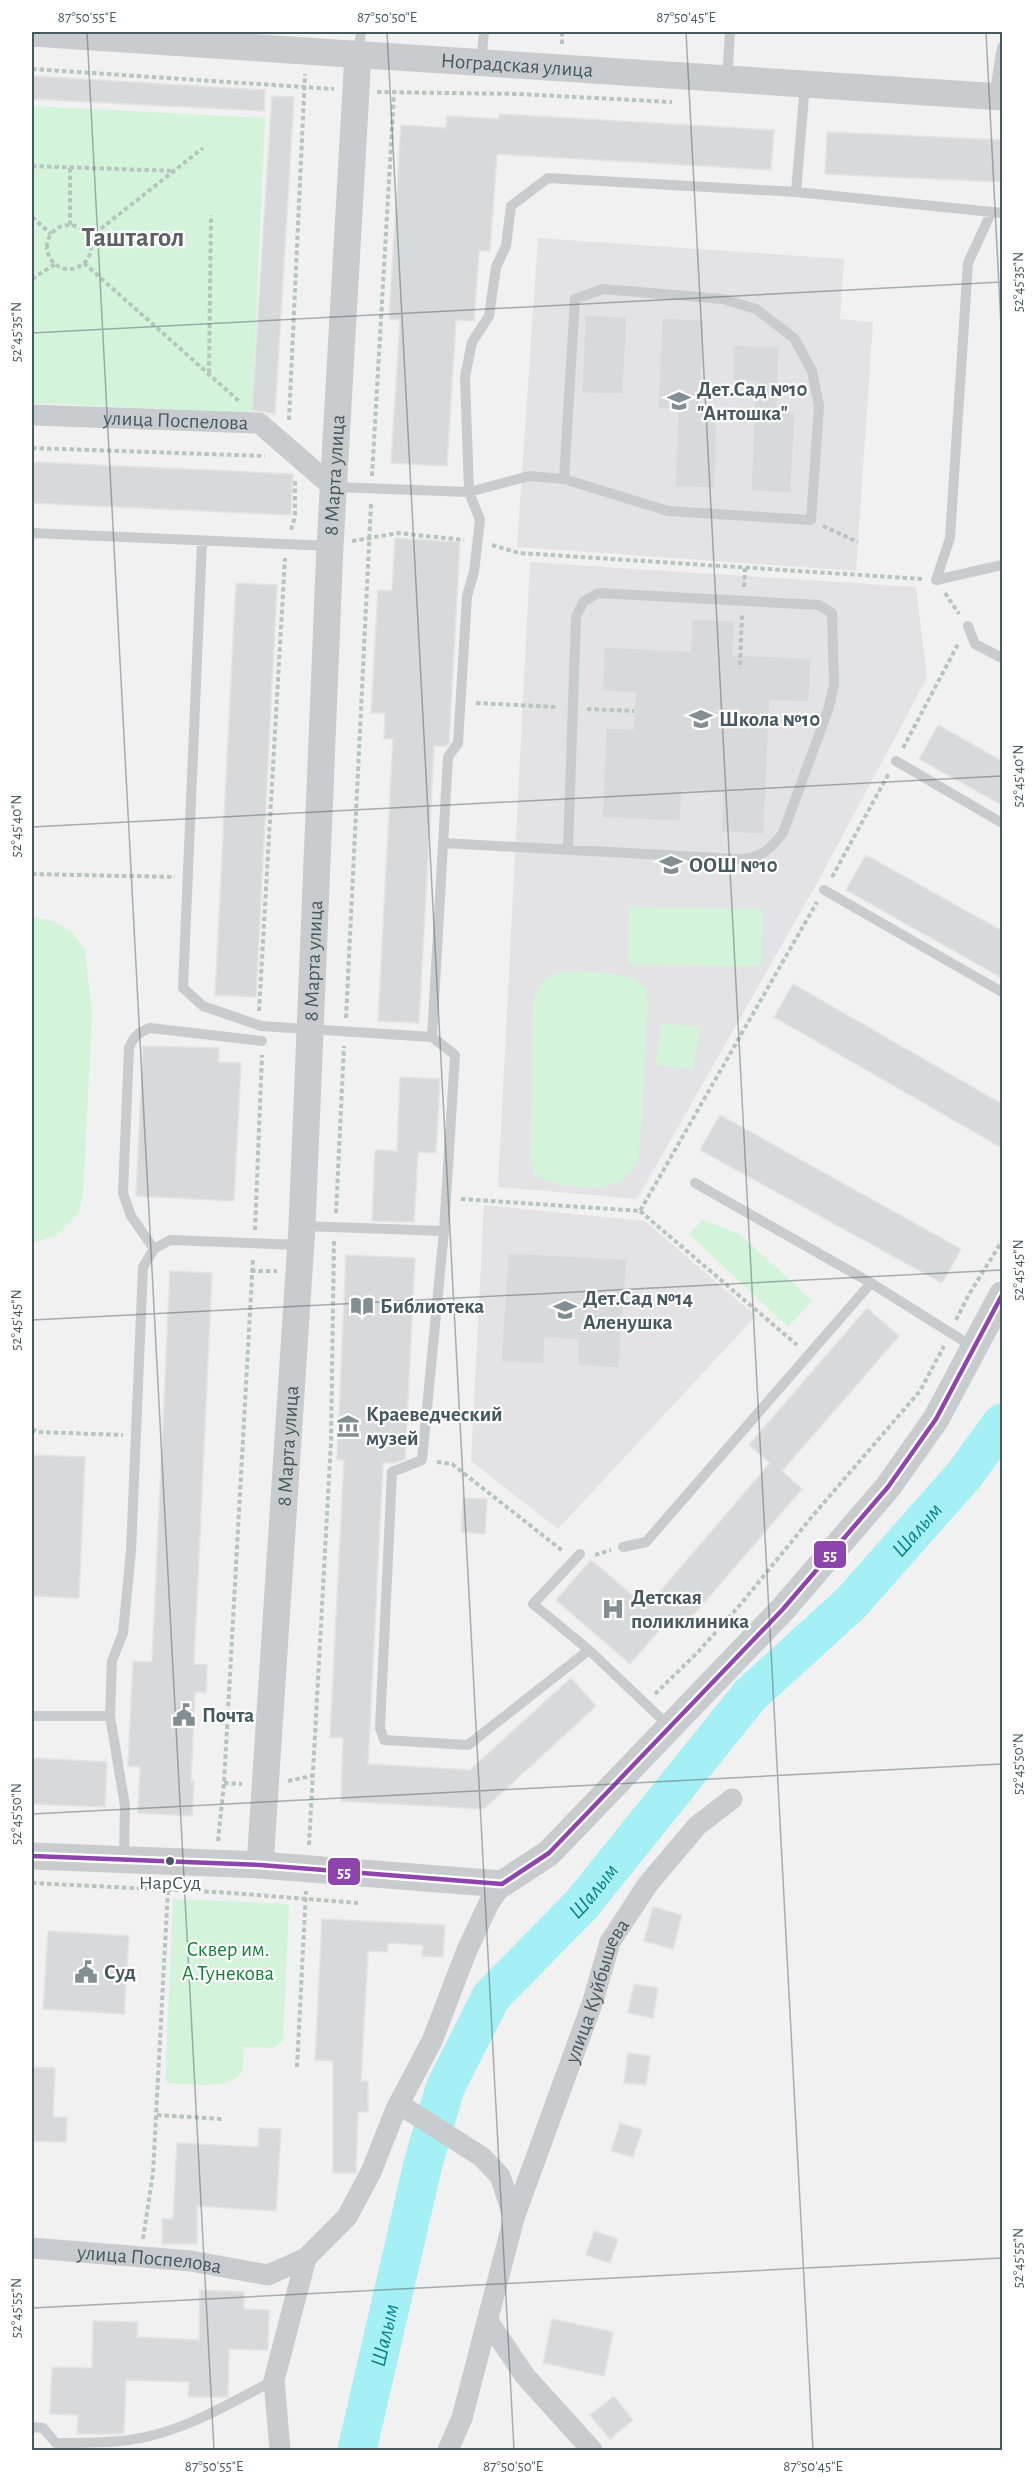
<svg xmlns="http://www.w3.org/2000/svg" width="1034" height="2482" viewBox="0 0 1034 2482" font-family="'Alegreya Sans',sans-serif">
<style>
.education{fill:#e3e2e4}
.green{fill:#d4f3db}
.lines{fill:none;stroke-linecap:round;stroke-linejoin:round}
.river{stroke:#a5f0f4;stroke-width:39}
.building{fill:#d8d9da;stroke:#e3e3e4;stroke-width:1.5}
.path{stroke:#b6c6bf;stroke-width:4;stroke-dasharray:4.5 3;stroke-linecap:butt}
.service{stroke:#c8ccce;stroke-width:10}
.minor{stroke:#c8ccce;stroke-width:21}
.tertiary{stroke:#c8ccce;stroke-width:27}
.bus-1-casing{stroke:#fff;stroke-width:9}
.bus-1{stroke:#8e44ad;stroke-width:4.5}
.ticks{fill:none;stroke:#465860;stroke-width:1.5;stroke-opacity:0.45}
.bus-dot{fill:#465860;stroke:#fff;stroke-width:2}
.labels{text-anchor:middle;stroke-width:4.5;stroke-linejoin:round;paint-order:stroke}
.bus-label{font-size:20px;fill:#465860;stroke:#fff}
.street-label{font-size:21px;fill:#465860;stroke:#fff}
.poi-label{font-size:21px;font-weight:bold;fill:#465860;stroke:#fff;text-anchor:start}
.park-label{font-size:21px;fill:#0d8537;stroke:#fff}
.water-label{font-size:22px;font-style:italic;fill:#058087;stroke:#fff}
.district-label{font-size:27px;font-weight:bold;fill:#5c6266;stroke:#fff}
.line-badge{stroke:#fff;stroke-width:2}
.badge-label{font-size:16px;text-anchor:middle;font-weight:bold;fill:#fff}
.neatline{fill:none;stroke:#465860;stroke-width:2}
.ticks-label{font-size:15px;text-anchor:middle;fill:#465860}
</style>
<rect width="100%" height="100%" fill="#f2f1f1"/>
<path class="education" d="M538,238L844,259L840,319L873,322L856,571L517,547Z
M530,562L916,587L927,678L816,885L637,1199L498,1187Z
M484,1205L645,1221L756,1316L558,1529L471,1461Z"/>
<path class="green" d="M32,106L265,118L252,413L32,403Z
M629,907L762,909L761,966L628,965Z
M32,917L53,921L72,932L85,950L92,1015L83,1193L79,1213L56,1236L32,1243Z
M564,971C582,971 638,971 646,990C648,993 647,1000 648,1004L639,1159L634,1168L620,1182L600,1188L556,1185L535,1175L530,1160L533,1002C539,980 545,979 564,971Z
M661,1023L699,1027L694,1069L656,1065Z
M703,1220L740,1234L812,1301L788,1327L689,1234Z
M173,1899L289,1904L283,2041L273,2048L243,2047C243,2054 245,2065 242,2071C233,2092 184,2083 165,2083Z"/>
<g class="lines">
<path class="river" id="s1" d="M357,2450L423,2164L445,2088L491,1997L582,1904L750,1695L851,1603L965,1474L1002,1423"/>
</g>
<path class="building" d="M32,76L265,90L264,111L32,99Z
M272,96L294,97L275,414L252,410Z
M499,114L774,130L771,170L497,154L490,251H479L474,321L456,320L447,466L391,463L400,320L389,319L401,125L446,128L447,116L499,119Z
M827,132L1002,140V182L825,174Z
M585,315L627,317L623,394L582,393Z
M662,318L704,320L700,408L717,409L715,488L675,487L678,410L658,408Z
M733,345L779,346L777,412L795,413L791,493L751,491L755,382L733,381Z
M32,462L293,474L291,515L32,503Z
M395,538L460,542L449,743L447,746H434L419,1023L378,1021L393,739H384L385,713H371L378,590L392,591Z
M236,583L277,585L256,997L215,995Z
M692,619L735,621L733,655L811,658L809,702L770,701L764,834L721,832L723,792L682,791L680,821L602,818L606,728L633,729L635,693L602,691L604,647L690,651Z
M938,725L1002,761V805L919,759Z
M866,855L1002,931V978L846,890Z
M793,984L1002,1104V1148L774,1017Z
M143,1046L219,1048V1062L241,1063L234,1201L136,1196Z
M400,1077L440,1079L436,1153L418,1152L414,1222L372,1221L375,1150L397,1151Z
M720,1115L961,1249L942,1283L700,1150Z
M508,1253L627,1259L619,1368L577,1366L578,1340L545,1338L544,1364L501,1362Z
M346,1255L415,1258L405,1459L393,1463H383L368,1764L470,1770L571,1678L596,1706L484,1809L341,1801L343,1738L330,1737L344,1460H337Z
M170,1271L212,1273L194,1664L207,1665L206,1693L195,1692L191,1781H194L192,1816L138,1813L140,1767L128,1766L133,1661L152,1662Z
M867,1308L899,1336L782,1471L802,1489L683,1627L671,1617L630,1664L556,1600L591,1560L632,1595L637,1590L651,1602L770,1463L749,1445Z
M32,1455L85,1457L79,1598L32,1596Z
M463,1498L487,1499L485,1534L461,1532Z
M32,1758L107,1762L105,1807L32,1804Z
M653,1907L682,1915L673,1949L644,1941Z
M322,1919L445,1925L443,1957L422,1956L423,1945L388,1943L387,1952L368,1951L361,2081H368V2112H358L356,2173H333V2061L315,2060Z
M48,1931L129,1936L124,2014L43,2009Z
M634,1984L658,1988L653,2018L628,2013Z
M628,2053L650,2056L646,2085L624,2083Z
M32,2067L55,2068L53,2117H67L66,2142L32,2141Z
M620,2123L642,2130L633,2157L611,2151Z
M259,2128L281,2129L276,2211L197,2206V2244H162V2219H173L177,2143L258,2147Z
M594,2231L618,2239L610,2263L586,2255Z
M200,2290L244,2292V2309L269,2310L268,2350L229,2349L228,2397H188L189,2382L126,2380L124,2433L119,2434H77L78,2415L50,2414L52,2367L92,2368L93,2321L138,2322L137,2337L199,2340Z
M552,2319L613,2332L604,2376L543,2363Z
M614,2396L633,2420L610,2439L590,2415Z"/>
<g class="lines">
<path class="path" d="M562,44V32
M32,69L334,89
M377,92L519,94L672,102
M32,166L175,171
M32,217L51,234
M70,225V167
M47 247a22 22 0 1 1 44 0a22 22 0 1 1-44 0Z
M89,238L203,148
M84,263L239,401
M32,279L55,264
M209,373L211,215
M289,420L305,74
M32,448L265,456
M372,476L394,93
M823,526L858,542
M291,530L295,517V481
M352,541L398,533L464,540
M492,545L519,553L923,579
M744,587L745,568
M945,593L959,614
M740,665L742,615
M476,703L558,707
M587,709L634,711
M903,748L958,644
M32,874L175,877
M832,877L889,773
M259,1011L285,558
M346,1018L371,504
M461,1199L640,1211L817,902
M640,1211L797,1345
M336,1213L344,1046
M255,1230L262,1055
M251,1271H277
M956,1320L968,1296L1002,1241
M32,1429L37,1432L123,1435
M437,1462L452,1464L564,1552
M595,1555L611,1550
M655,1694L698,1652L740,1605L815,1513L920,1391L944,1346
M288,1781L311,1776
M224,1783L242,1784
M218,1841L224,1783L253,1258
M309,1845L331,1441L334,1241
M32,1883L232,1893L358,1903
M297,2067L306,1891
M157,2115L222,2119
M143,2239L153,2173L168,1889"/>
<path class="service" d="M358,54L361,32
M481,62L484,32
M727,79L730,32
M994,96L1002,47
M796,192L1002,213
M991,213L968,263L950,538L936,580L1002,565
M334,487L469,492L465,377L472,342L489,316L496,267L506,246L511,206L548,178L796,192L805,84
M32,533L330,546
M202,542L183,988L203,1006L261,1026L432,1037L448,757L458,743L467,596L474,572L480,520L469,492L529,476L564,479L668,511L811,520L819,406L812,371L794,338L756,309L723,299L603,289L575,299L564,479
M968,626L975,644L1002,658
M896,761L1002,823
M443,843L738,859C761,858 769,851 783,833L828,710L834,685L832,613L819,605L598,593L583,602L576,617L568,849
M824,890L1002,992
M432,1037L455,1055L444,1231
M695,1183L871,1283L973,1347
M303,1226L444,1231L422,1460L392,1472L380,1728L384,1740L468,1745L589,1650
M154,1249L131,1216L123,1193L129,1048C133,1037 139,1032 150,1028L262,1041
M623,1547L646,1542L871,1283
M580,1554L533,1604L589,1650L670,1727
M32,1716H110
M124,1858L125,1806L110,1716L112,1661L123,1633L131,1551L143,1267L154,1249L170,1240L300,1245
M32,2427L43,2428L56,2443C77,2443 99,2443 120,2441C176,2436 226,2406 274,2380"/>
<g class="minor">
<path id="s2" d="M32,415L259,423L333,487"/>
<path d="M399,2104L482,2157L500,2176L514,2218L462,2418L448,2450"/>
<path id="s3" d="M514,2218L593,2001L610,1942L648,1884L697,1826L732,1799"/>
<path id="s4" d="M32,2248L191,2261L268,2275L306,2258L347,2217L371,2172L396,2109L432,2041L467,1950L489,1903L502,1884"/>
<path d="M488,2321L525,2376L592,2450"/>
<path d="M280,2450L274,2380L306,2258"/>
</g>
<g class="tertiary">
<path id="s5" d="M32,33L1002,97"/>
<path d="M32,1856L260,1865L502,1884L549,1853L783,1609L888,1487L936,1419L1002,1295"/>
<path id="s6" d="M260,1865L302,1226L330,546L358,54"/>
</g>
<g class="bus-1-casing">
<path id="bus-1" d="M32,1856L260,1865L502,1884L549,1853L783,1609L888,1487L936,1419L1002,1295"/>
</g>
<use href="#bus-1" class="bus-1"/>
</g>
<path class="ticks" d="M87,32L214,2450M387,32L514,2450M686,32L813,2450M986,32L1002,345M32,333L1002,282M32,827L1002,776M32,1320L1002,1270M32,1814L1002,1764M32,2308L1002,2258"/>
<defs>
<g id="school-bare" transform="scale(1.8)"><path d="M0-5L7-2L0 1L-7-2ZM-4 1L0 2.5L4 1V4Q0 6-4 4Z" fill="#828e93" stroke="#fff" stroke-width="2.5" paint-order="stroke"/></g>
<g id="library-bare" transform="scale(1.8)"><path d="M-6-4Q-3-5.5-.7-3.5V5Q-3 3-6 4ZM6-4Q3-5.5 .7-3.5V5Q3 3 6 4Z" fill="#828e93" stroke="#fff" stroke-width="2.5" paint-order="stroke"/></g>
<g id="museum-bare" transform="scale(1.8)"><path d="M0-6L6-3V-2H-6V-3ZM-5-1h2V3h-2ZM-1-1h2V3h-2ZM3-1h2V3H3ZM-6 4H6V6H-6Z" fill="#828e93" stroke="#fff" stroke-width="2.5" paint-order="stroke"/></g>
<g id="hospital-bare" transform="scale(1.8)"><path d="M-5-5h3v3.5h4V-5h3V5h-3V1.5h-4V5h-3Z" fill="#828e93" stroke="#fff" stroke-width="2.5" paint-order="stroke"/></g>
<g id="civic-bare" transform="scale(1.8)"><path d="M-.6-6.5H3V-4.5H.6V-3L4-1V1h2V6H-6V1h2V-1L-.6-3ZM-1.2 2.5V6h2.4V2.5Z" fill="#828e93" stroke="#fff" stroke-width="2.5" paint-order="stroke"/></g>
</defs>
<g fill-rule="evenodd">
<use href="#school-bare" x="679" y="401"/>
<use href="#school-bare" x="701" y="719"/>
<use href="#school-bare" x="671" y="865"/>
<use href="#library-bare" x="362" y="1306"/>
<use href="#school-bare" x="565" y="1310"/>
<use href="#museum-bare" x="348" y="1426"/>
<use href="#hospital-bare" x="613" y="1609"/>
<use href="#civic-bare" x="184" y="1715"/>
<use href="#civic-bare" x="86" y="1972"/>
</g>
<circle class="bus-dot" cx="170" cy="1861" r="5"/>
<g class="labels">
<g class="bus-label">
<text x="170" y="1889">НарСуд</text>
</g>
<g class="street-label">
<text dy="7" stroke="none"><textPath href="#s5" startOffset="486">Ноградская улица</textPath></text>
<text dy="7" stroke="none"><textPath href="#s2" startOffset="144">улица Поспелова</textPath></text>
<text dy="7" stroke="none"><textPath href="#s6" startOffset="1392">8 Марта улица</textPath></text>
<text dy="7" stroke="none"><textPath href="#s6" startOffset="906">8 Марта улица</textPath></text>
<text dy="7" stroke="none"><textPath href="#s6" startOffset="420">8 Марта улица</textPath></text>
<text dy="7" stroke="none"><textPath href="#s3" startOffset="242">улица Куйбышева</textPath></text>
<text dy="7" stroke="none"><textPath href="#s4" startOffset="118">улица Поспелова</textPath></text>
</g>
<g class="poi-label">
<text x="697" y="396">Дет.Сад №10<tspan x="697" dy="24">"Антошка"</tspan></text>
<text x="719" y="726">Школа №10</text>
<text x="689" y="872">ООШ №10</text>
<text x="583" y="1305">Дет.Сад №14<tspan x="583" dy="24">Аленушка</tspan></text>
<text x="380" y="1313">Библиотека</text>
<text x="366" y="1421">Краеведческий<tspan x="366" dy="24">музей</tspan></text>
<text x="631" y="1604">Детская<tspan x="631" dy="24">поликлиника</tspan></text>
<text x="202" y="1722">Почта</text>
<text x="104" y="1979">Суд</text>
</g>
<g class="park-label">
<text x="228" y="1956">Сквер им.<tspan x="228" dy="24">А.Тунекова</tspan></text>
</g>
<g class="water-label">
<text dy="8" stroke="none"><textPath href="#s1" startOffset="1108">Шалым</textPath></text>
<text dy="8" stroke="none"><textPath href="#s1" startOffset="622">Шалым</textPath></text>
<text dy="8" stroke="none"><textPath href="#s1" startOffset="118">Шалым</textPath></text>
</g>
<g class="district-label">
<text x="133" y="246">Таштагол</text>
</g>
</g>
<g class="line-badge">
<rect x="813" y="1540" width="34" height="29" rx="6" fill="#8e44ad"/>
<rect x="327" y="1857" width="34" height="29" rx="6" fill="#8e44ad"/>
</g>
<g class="badge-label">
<text x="830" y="1560">55</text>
<text x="344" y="1877">55</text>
</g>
<rect width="1034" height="2482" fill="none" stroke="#ffffff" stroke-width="66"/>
<rect x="33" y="33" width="968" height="2416" class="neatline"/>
<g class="ticks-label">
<text x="87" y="22">87°50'55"E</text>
<text x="387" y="22">87°50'50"E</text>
<text x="686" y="22">87°50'45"E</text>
<text transform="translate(1018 282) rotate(-90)" y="5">52°45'35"N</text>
<text transform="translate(16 332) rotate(-90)" y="5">52°45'35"N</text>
<text transform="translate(1018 776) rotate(-90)" y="5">52°45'40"N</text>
<text transform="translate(16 826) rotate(-90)" y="5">52°45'40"N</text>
<text transform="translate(1018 1270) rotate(-90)" y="5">52°45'45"N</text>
<text transform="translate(16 1320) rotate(-90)" y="5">52°45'45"N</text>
<text transform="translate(1018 1764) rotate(-90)" y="5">52°45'50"N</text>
<text transform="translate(16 1814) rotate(-90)" y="5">52°45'50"N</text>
<text transform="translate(1018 2258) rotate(-90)" y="5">52°45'55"N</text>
<text transform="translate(16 2308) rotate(-90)" y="5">52°45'55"N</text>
<text x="214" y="2471">87°50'55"E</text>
<text x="513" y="2471">87°50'50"E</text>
<text x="813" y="2471">87°50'45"E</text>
</g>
</svg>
